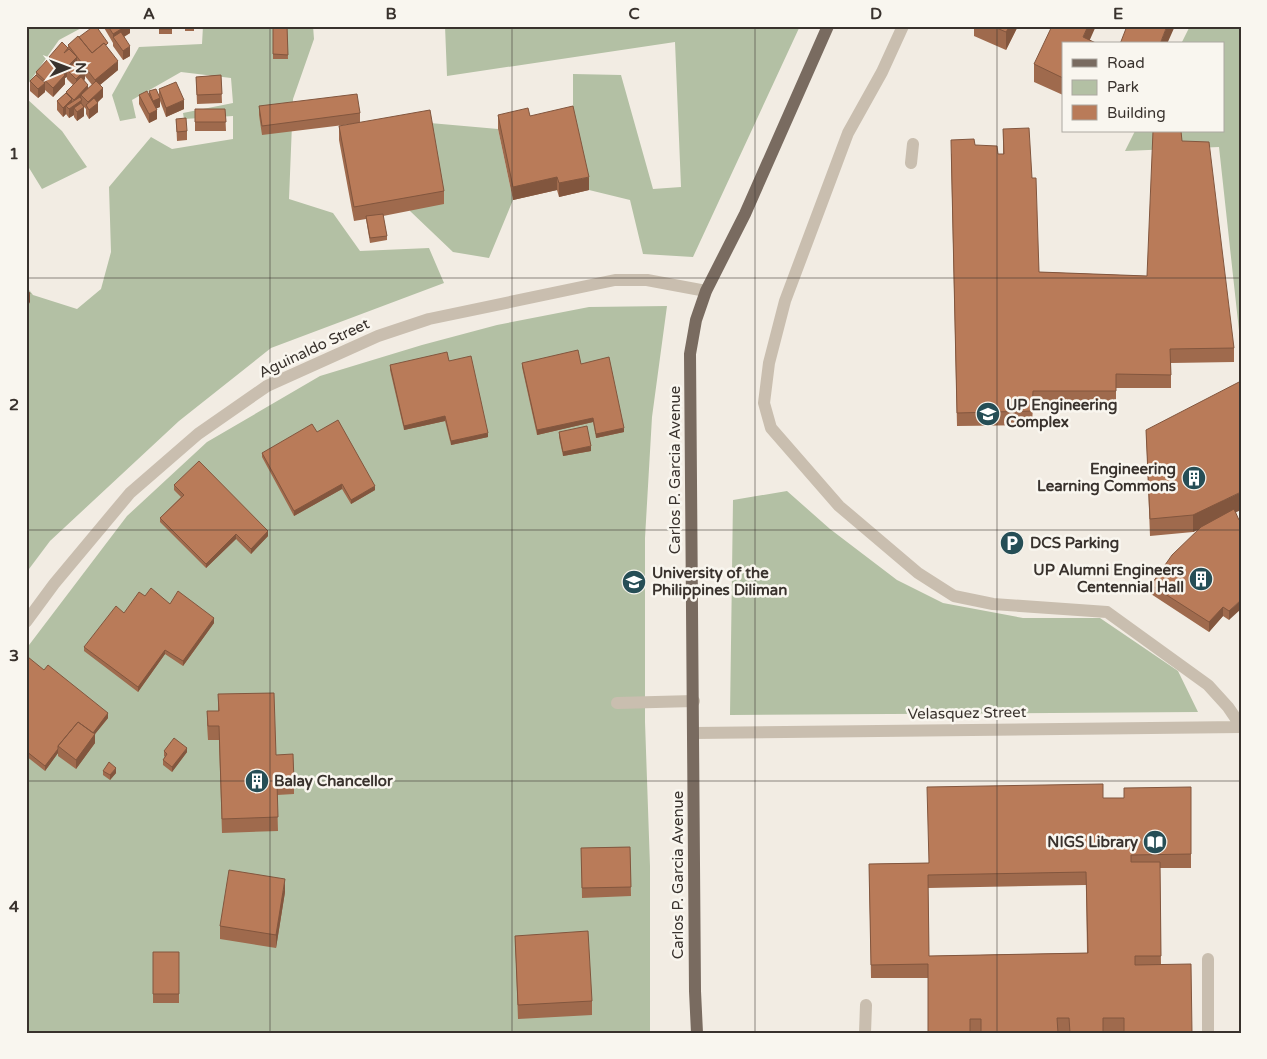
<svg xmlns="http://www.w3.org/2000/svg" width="1267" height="1059" viewBox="0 0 1267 1059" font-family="'Varela Round',sans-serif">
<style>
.green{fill:#b3c0a4}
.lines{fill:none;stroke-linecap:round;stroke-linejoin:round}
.minor{stroke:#c9beaf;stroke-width:12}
.major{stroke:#796b60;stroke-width:12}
.wall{fill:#9f6a4d;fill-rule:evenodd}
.shaded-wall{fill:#82563e}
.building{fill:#b97b59;stroke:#82563e;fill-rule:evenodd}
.grid{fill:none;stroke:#39322d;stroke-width:1;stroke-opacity:0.55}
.labels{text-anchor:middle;stroke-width:5;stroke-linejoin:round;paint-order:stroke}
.street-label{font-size:15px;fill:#39322d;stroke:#f9f6ef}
.poi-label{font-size:15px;font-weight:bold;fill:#39322d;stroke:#f9f6ef;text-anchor:start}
.neatline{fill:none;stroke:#39322d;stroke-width:2}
.grid-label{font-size:16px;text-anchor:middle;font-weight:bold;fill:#39322d}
</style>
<rect width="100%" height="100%" fill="#f2ece3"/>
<path class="green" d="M26,26H85L59,40L26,87Z
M203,26H313L314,39L293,99L289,199L333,213L360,251L429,248L444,283L271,348L179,421L50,541L26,573V286L33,295L77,309L101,289L111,252L109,187L151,137L172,149L233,139V116L184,119L183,113L233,103L231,78L181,72L132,100L136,118L120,121L112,95L139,47L202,44Z
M445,26H800L693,257L643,254L630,200L589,190L573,120V74L621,75L653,189L681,187L675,42L447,76Z
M1190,26H1241V349L1219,147L1125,151L1135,131H1223V44H1181Z
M26,98L62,131L87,167L42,189L26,163Z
M430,123L498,129L513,200L489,258L453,252L410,211Z
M667,306L652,417L645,538V722L650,866V1033H26V649L127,516L207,442L320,376L422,345L497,325L589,307Z
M787,491L830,529L897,580L943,603L1023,618H1100L1178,671L1198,712L730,715L733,500Z"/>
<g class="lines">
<path class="minor" d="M903,26L882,72L848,133L785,301L769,363L764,403L771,428L839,506L918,573L954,596L993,604L1107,612L1208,685L1228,707L1241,726
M911,163L913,144
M26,622L54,584L130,493L198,434L267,386L378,336L429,319L615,280H647L706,291
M617,703L694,701
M694,733L1241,727
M1208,959V1033
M865,1033L866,1005"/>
<path class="major" d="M697,1033L695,991L690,354L696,320L706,291L745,214L828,26"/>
</g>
<path class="wall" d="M103,26H130V33L124,37L130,56L123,60L113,46V43Z
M159,26H172V34H159Z
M174,26H184V28L174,29Z
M185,26H194V31H185Z
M273,26H287L288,59H273Z
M974,26H1018L1006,50L974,36Z
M79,37L108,48L118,70L100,85L103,97L97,103L98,112L89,119L86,114V109L84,107V116L77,121L74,117V115L69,118L66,114L63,117L57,110V101L66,93V92L73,85L67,79V77L65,78V84L53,97L45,90V92L38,98L30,91V81L36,75V72L49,60V57L68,48V45ZM85,76L92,85L88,88L84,80L85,79Z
M1063,44V95L1034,82V64Z
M221,75L222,103L197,104L196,77Z
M159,89L184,109L166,117L160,101V107L156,108L157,119L149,123L139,104V95H149V91L159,95Z
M259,106L360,113V123L262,135L259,115Z
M195,109H225L226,131H195Z
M498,115L530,116L589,190L559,197L557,190L513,200L498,129Z
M176,119L187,131V140L177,141Z
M339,126L444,191V204L383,216L387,236V240L370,243L366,219L354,221L339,140Z
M1003,129L1032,178L1039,272L1147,276L1182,141L1234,348V362L1171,363V388H1116V405H1033L1032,425L957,426L951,154L975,145L998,154H1003Z
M449,361L488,437L451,445L445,421L404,430L390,370V365Z
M522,363L581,364L624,432L596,438L593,422L537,435L522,367Z
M1146,430L1235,512L1229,620L1223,616L1209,632L1151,594V585L1200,529L1193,532L1150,536Z
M559,432L591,451L563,456L559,437Z
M262,453L375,490L351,504L342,489L294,516L262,457Z
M174,485L268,536L251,554L236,539L206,568L160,522V518L181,497L174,490Z
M145,596L170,604L214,623L183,666L165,654L138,692L84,651V647Z
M26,659L108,718L95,734V743L76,769L58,756V753L45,771L26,756Z
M218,694L276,755L294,781V794L277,795L278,831L222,833L219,740H208L207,724V711H218Z
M164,751L187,752L172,772L163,765V760L165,757L164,756Z
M103,771L116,773L110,780L103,775Z
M1191,787V868H1160L1161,965L1124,1031L970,1032L928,978H871L869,864L928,863L1103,798H1124ZM1086,885L1087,953L929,956L928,888Z
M630,847L631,896L582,898L581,848Z
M285,892L276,948L220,939V926Z
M515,936L592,1001V1015L518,1019Z
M153,952L179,994V1003H153Z"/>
<path class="shaded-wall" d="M126,26H130V33L116,41L113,37V43V34Z
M1010,26H1018L1006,50V32Z
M1088,26H1096L1088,44L1083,37Z
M1167,26H1175L1167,44H1160Z
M130,46V56L123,60V51Z
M77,57V66L67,70V77L65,78V84L53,97V88L62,72Z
M118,61V70L95,89V80Z
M85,70V79L76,88V79Z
M45,83V92L38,98V89Z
M88,85V94L81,95L82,108L84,107V116L77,121V112L74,108V115L69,118V109L66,106V114L63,117V108L72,99V107L74,100Z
M103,88V97L89,110L88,108V102Z
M160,98V107L153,110V101Z
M184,100V109L166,117V108Z
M98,103V112L89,119V110Z
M157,110V119L149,123V114Z
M557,177V190L513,200V187Z
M589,177V190L559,197V183Z
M30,293V302L26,309V300Z
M445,416V421L404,430V426Z
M593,418V422L537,435V430Z
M624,428V432L596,438V434Z
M488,433V437L451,445V441Z
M591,446V451L563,456V452Z
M342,484V489L294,516V511Z
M375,486V490L351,504V500Z
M1241,492V510L1193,532V515Z
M268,531V536L251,554V549Z
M236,534V539L206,568V564Z
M1241,600V609L1229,620V611Z
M1223,607V616L1209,632V622Z
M214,618V623L183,666V661Z
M165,650V654L138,692V687Z
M108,713V718L95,734V743L76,769V760L91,735Z
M187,748V752L172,772V767Z
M58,749V753L45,771V766Z
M116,768V773L110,780V775Z
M285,879V892L276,948V935Z"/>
<path class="building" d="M94,26H96L108,43L106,45L104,43L92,53L79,37Z
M108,26H126L113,34Z
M159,26H172V29H159Z
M273,26H287L288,55L273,54Z
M992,26H1010L1006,32Z
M1052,26H1088L1083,37L1098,44H1063V78L1034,64Z
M1127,26H1167L1160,44H1120Z
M121,32L130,46L123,51L113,37Z
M78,36L92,53L104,43L118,61L95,80L68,45Z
M62,42L68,48L64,53L69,49L77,57L62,72L65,75L53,88L36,72L48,59L61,70L49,57Z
M76,61L85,70L76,79L67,70Z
M36,75L45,83L38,89L30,81Z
M221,75L222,94L197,95L196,77Z
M81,77L88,85L74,100L66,92Z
M96,81L103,88L88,102L81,95Z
M176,82L184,100L166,108L159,89Z
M156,89L160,98L153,101L149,91Z
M147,91L157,110L149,114L139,95Z
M66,93L72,99L63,108L57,101Z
M357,94L360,113L262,126L259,106Z
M80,97L82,100L69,109L66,106Z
M94,98L98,103L89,110L86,105Z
M81,103L84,107L77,112L74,108Z
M573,106L589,177L559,183L557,177L513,187L498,115L528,108L530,116Z
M195,109H225L226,122H195Z
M430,110L444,191L354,207L339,126Z
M186,118L187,131L177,132L176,119Z
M1029,128L1032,178H1036L1039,272L1147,276L1153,131H1181L1182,141L1209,142L1234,348L1170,349L1171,375L1116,374V391H1033L1032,411L957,413L951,140L974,139L975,145L997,146L998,154H1004L1003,129Z
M383,214L387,236L370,238L366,216Z
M26,291L30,293L26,300Z
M578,350L581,364L609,357L624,428L596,434L593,418L537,430L522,363Z
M447,352L449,361L471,356L488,433L451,441L445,416L404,426L390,365Z
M1241,381V492L1193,515L1150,519L1146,430Z
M338,420L375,486L351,500L342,484L294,511L262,453L312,424L317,432Z
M587,426L591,446L563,452L559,432Z
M199,461L268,531L251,549L236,534L206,564L160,518L184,495L174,485Z
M1234,509L1239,520L1241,519V600L1229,611L1223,607L1209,622L1151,585L1172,555L1201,527Z
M151,588L170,604L178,591L214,618L183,661L165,650L138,687L84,647L116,606L124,613L139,592L145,596Z
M28,657L44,670L48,665L108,713L93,733L78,722L58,746V749L45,766L26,751V659Z
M274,693L276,755L293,754L294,781L277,782L278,817L222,819L219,726H208L207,711H219L218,694Z
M78,722L95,734L76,760L58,746Z
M174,738L187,748L172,767L163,760L167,754L164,751Z
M109,762L116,768L110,775L103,771Z
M1103,784V798H1124V788L1191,787V854L1131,855V862H1160L1161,956H1135V965L1191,964L1192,1033H1124V1018H1103V1033H1070L1069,1018H1057L1058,1033H981V1019H970V1033H928V964L871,965L869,864L929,863L927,787ZM1086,872L1088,953L929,956L928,875Z
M630,847L631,887L582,888L581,848Z
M229,870L285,879L276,935L220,926Z
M588,931L592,1001L518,1005L515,936Z
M153,952H179V994H153Z"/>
<path class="grid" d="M270,26V1033M512,26V1033M755,26V1033M997,26V1033M26,278H1241M26,530H1241M26,781H1241"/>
<defs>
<g id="university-disc" transform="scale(1.25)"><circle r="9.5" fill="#264e56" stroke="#f9f6ef"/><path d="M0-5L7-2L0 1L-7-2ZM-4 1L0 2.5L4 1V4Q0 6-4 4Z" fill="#fff"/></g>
<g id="building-disc" transform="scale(1.25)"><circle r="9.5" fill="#264e56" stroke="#f9f6ef"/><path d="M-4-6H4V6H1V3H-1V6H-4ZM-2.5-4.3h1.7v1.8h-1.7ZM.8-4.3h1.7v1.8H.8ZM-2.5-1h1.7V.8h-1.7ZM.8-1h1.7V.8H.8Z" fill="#fff"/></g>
<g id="parking-disc" transform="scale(1.25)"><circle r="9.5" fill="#264e56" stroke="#f9f6ef"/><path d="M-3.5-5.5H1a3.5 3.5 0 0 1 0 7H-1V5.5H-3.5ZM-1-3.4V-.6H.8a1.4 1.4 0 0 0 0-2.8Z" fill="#fff"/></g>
<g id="library-disc" transform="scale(1.25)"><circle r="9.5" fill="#264e56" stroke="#f9f6ef"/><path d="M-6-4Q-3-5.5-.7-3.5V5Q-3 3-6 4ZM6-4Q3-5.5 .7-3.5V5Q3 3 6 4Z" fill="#fff"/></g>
</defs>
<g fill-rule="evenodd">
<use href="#university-disc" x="988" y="414"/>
<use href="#building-disc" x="1194" y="478"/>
<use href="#parking-disc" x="1012" y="543"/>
<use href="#building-disc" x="1201" y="579"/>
<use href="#university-disc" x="634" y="582"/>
<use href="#building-disc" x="257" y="781"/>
<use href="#library-disc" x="1155" y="842"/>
</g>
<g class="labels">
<g class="street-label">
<text transform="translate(314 348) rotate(-25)" y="5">Aguinaldo Street</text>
<text transform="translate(675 470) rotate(-90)" y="5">Carlos P. Garcia Avenue</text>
<text transform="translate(967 713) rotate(-1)" y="5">Velasquez Street</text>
<text transform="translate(678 875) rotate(-90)" y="5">Carlos P. Garcia Avenue</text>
</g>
<g class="poi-label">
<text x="1006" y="410">UP Engineering<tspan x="1006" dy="17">Complex</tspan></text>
<text x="1176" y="474" text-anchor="end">Engineering<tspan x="1176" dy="17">Learning Commons</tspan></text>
<text x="1030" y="548">DCS Parking</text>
<text x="1184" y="575" text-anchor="end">UP Alumni Engineers<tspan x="1184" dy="17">Centennial Hall</tspan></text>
<text x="652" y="578">University of the<tspan x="652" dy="17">Philippines Diliman</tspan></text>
<text x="274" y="786">Balay Chancellor</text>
<text x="1138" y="847" text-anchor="end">NIGS Library</text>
</g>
</g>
<rect width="1267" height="1059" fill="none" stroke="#f9f6ef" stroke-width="55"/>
<rect x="1062" y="42" width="162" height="90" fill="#f9f6ef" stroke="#aca8a1"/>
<rect x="1072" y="59" width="25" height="8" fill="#796b60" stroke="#aca8a1"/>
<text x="1107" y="68" font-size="15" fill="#39322d">Road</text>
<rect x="1072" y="80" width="25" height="15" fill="#b3c0a4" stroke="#aca8a1"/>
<text x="1107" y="92" font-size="15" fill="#39322d">Park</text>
<rect x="1072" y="105" width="25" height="15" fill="#b97b59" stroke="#aca8a1"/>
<text x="1107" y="118" font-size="15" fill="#39322d">Building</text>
<g transform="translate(68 68) rotate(89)" stroke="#f9f6ef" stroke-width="4" paint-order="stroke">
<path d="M0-4L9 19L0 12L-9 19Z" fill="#39322d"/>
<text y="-8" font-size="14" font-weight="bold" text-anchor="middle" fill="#39322d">N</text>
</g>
<rect x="28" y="28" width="1212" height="1004" class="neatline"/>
<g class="grid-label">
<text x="149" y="19">A</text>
<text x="391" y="19">B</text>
<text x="634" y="19">C</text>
<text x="876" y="19">D</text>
<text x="1118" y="19">E</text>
<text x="14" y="159">1</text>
<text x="14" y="410">2</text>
<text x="14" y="661">3</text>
<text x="14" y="912">4</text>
</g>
</svg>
